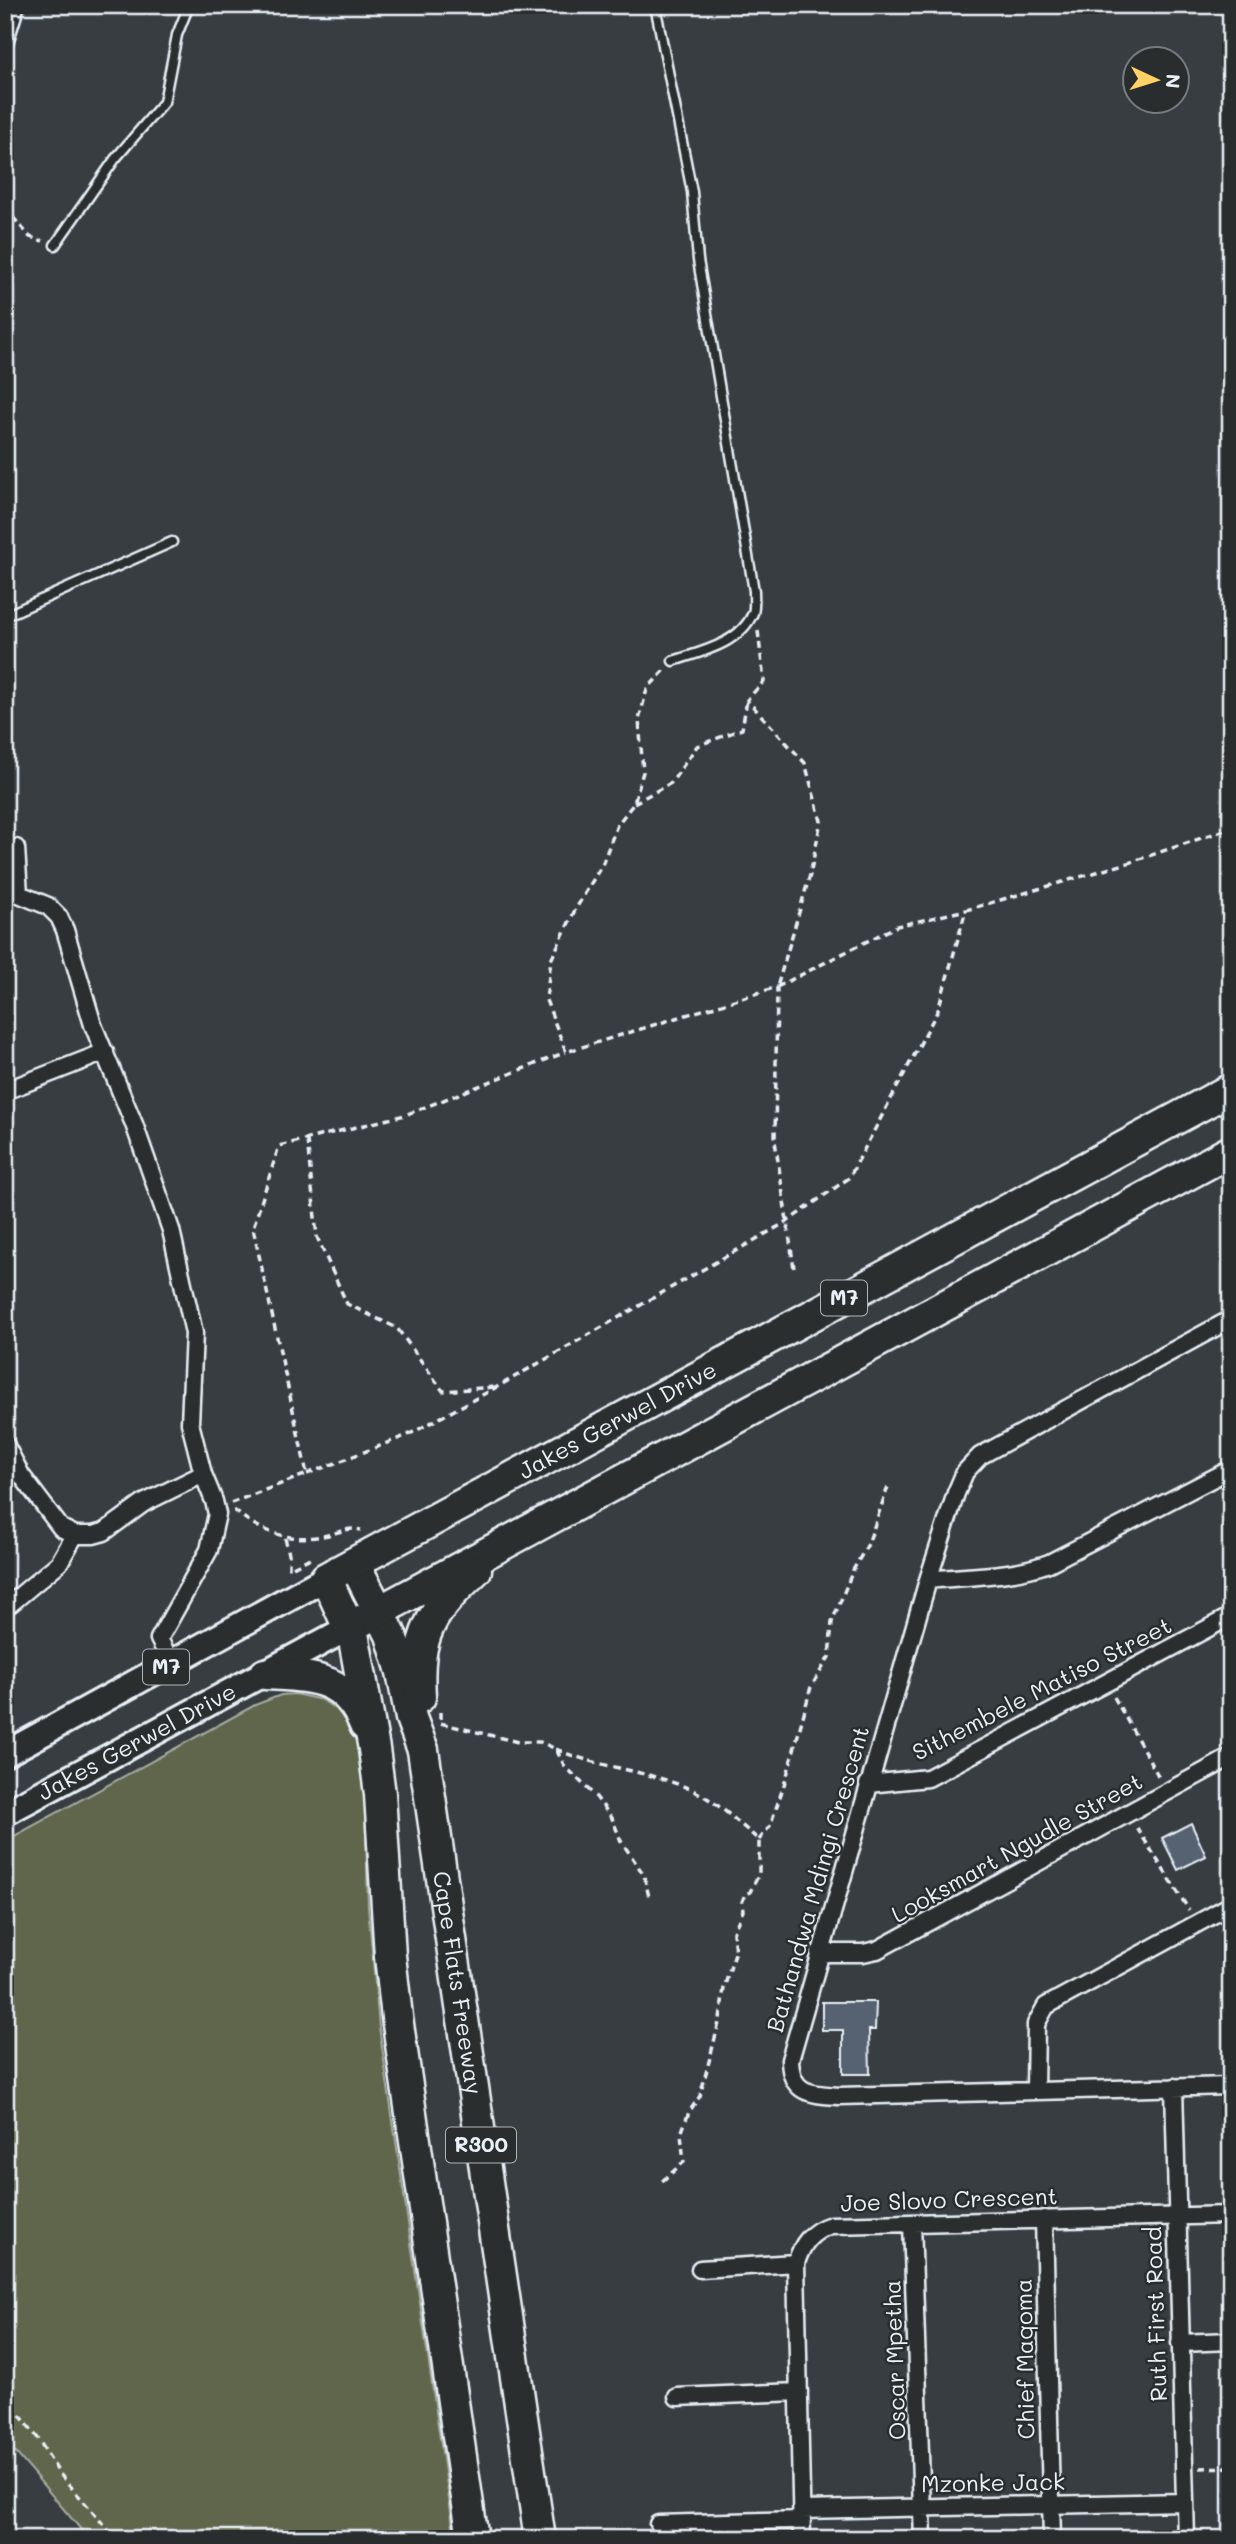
<svg xmlns="http://www.w3.org/2000/svg" width="1236" height="2544" viewBox="0 0 1236 2544" font-family="Mali,sans-serif">
<style>
.green{fill:#60664c;stroke:#a4aca2;stroke-width:2}
.building{fill:#576272;stroke:#e8f1f8;stroke-width:2}
.lines{fill:none;stroke-linecap:round;stroke-linejoin:round}
.lane-casing{stroke:#e8f1f8;stroke-width:13}
.street-casing{stroke:#e8f1f8;stroke-width:21}
.primary-casing{stroke:#e8f1f8;stroke-width:30}
.highway-casing{stroke:#e8f1f8;stroke-width:35}
.path{stroke:#e8f1f8;stroke-width:3.5;stroke-dasharray:7 5;stroke-linecap:butt}
.lane{stroke:#2a2d2e;stroke-width:8}
.street{stroke:#2a2d2e;stroke-width:16}
.primary{stroke:#2a2d2e;stroke-width:24}
.highway{stroke:#2a2d2e;stroke-width:30}
.labels{text-anchor:middle;stroke-width:5;stroke-linejoin:round;paint-order:stroke}
.shield{fill:#2a2d2e;stroke:#afb6bb;stroke-width:2}
.shield-label{font-size:21px;font-weight:bold;fill:#e8f1f8}
.street-label{font-size:23px;fill:#e8f1f8;stroke:#2a2d2e}
</style>
<rect width="100%" height="100%" fill="#383d42"/>
<filter id="ink" filterUnits="userSpaceOnUse"><feTurbulence type="fractalNoise" baseFrequency=".0143" numOctaves="2"/><feDisplacementMap in="SourceGraphic" scale="14" xChannelSelector="R" yChannelSelector="G"/><feConvolveMatrix kernelMatrix="1 2 1 2 8 2 1 2 1" color-interpolation-filters="sRGB"/></filter>
<g filter="url(#ink)">
<path class="green" d="M295,1694L322,1700L343,1714L358,1735L364,1759L368,1906L379,2027L455,2539H89L5,2440V1841L255,1705L281,1695Z"/>
<path class="building" d="M1191,1823L1206,1856L1178,1870L1162,1838Z
M822,2002H876L875,2030H869L870,2074H843V2030H822Z"/>
<g class="lines">
<g class="lane-casing">
<path id="lane" d="M655,5L692,192L698,260L754,591C754,598 755,607 753,613C740,644 700,652 673,661
M5,53L20,5
M55,245L115,159L164,102L177,35L189,5
M5,616L172,542"/>
</g>
<g class="street-casing">
<path id="street" d="M16,848L19,894L48,906L59,917L65,930L93,1025L134,1124L171,1230L194,1333L190,1423L203,1474L214,1501L217,1514L209,1550L159,1639L172,1664
M5,1091L105,1052
M1231,1319L980,1456L965,1472L956,1493L928,1580L790,2060C791,2094 810,2094 839,2096L1231,2086
M5,1444L21,1475L61,1528L75,1535H93L104,1532L144,1503L203,1474
M928,1580C967,1576 1011,1577 1049,1563L1231,1469
M10,1604L59,1563L75,1535
M868,1784L928,1778L1231,1616
M819,1953H863L877,1950L1231,1757
M1174,2087L1186,2539
M1035,2090L1036,2024L1046,2006L1231,1905
M1044,2219L1052,2539
M912,2223L923,2539
M700,2269L796,2263
M1180,2343L1231,2341
M677,2397L799,2392
M802,2510L1185,2502
M658,2524L802,2520
M802,2539L796,2263C802,2244 811,2231 831,2225L1231,2215"/>
</g>
<g class="primary-casing">
<g id="primary">
<path d="M5,1754L326,1578"/>
<path id="s1" d="M5,1813L350,1627"/>
</g>
</g>
<g class="highway-casing">
<g id="highway">
<path id="s2" d="M354,1563L391,1635L402,1672L411,1718L423,1750L540,2539"/>
<path d="M350,1627L1231,1151"/>
<path d="M265,1674C311,1677 345,1675 365,1725"/>
<path d="M420,1697C416,1633 430,1613 476,1570"/>
<path id="s3" d="M473,2539L397,2017L390,1956L380,1794L374,1749L354,1639L326,1578L1231,1089"/>
</g>
</g>
<path class="path" d="M5,208L30,237L43,241
M758,631L764,681L747,700L805,763L821,821L810,875L777,987
M664,671L647,689L639,720L643,772L634,803L617,825L602,865L575,910L551,960L546,1000L566,1052L777,987L775,1141L794,1268
M634,803L671,783L697,746L742,729L747,700
M777,987L897,926L966,910
M307,1140L317,1237L347,1304L397,1328L443,1391L495,1387
M307,1474L408,1435L497,1387L788,1221L849,1178L938,1010L966,910L1128,863L1231,828
M231,1503L307,1474L253,1228L279,1146L405,1115L566,1052
M234,1510C262,1534 293,1543 328,1535C341,1532 347,1527 361,1530
M285,1538L289,1554V1569L312,1557
M1114,1697L1160,1779
M440,1712V1723L518,1742H540L556,1749L564,1765L596,1797L612,1818L621,1841L644,1875L649,1897
M556,1749C599,1768 647,1770 690,1789C716,1800 738,1823 759,1840V1874L750,1892L745,1894L742,1902L743,1911L733,1932L735,1953L724,1988L720,2019L700,2096L689,2112L681,2134L684,2162L661,2182
M1137,1828L1189,1910
M759,1840L770,1826L786,1779L811,1687L829,1657L832,1622L853,1570L868,1544L889,1484
M5,2396L37,2437L59,2473L116,2539
M1200,2468L1231,2467"/>
<use href="#lane" class="lane"/>
<use href="#street" class="street"/>
<use href="#primary" class="primary"/>
<use href="#highway" class="highway"/>
</g>
</g>
<g class="labels">
<g class="shield">
<rect x="821" y="1280.5" width="46" height="35" rx="5"/>
<rect x="143" y="1649.5" width="46" height="35" rx="5"/>
<rect x="446" y="2127.5" width="70" height="35" rx="5"/>
</g>
<g class="shield-label">
<text x="844" y="1305">M7</text>
<text x="166" y="1674">M7</text>
<text x="481" y="2152">R300</text>
</g>
<g class="street-label">
<text dy="8" stroke="none"><textPath href="#s3" startOffset="1307">Jakes Gerwel Drive</textPath></text>
<text transform="translate(1042 1689) rotate(-27)" y="8">Sithembele Matiso Street</text>
<text dy="8" stroke="none"><textPath href="#s1" startOffset="150">Jakes Gerwel Drive</textPath></text>
<text transform="translate(1017 1848) rotate(-29)" y="8">Looksmart Ngudle Street</text>
<text transform="translate(818 1879) rotate(-74)" y="8">Bathandwa Mdingi Crescent</text>
<text dy="8" stroke="none"><textPath href="#s2" startOffset="436">Cape Flats Freeway</textPath></text>
<text transform="translate(949 2200) rotate(-2)" y="8">Joe Slovo Crescent</text>
<text transform="translate(1156 2314) rotate(-92)" y="8">Ruth First Road</text>
<text transform="translate(1025 2359) rotate(-91)" y="8">Chief Maqoma</text>
<text transform="translate(895 2360) rotate(-92)" y="8">Oscar Mpetha</text>
<text transform="translate(993 2483) rotate(-1)" y="8">Mzonke Jack</text>
</g>
</g>
<rect width="1236" height="2544" fill="none" stroke="#2a2d2e" stroke-width="28"/>
<rect x="14" y="14" width="1208" height="2516" fill="none" stroke="#e8f1f8" stroke-width="2.5" filter="url(#ink)"/>
<g transform="translate(1156 80) rotate(94)"><circle r="33" fill="#2a2d2e" stroke="#767b7f" stroke-width="2"/>
<path d="M0-5L12 26L0 18L-12 26Z" fill="#ffd166"/>
<text y="-10" font-size="19" font-weight="bold" text-anchor="middle" fill="#e8f1f8">N</text>
</g>
</svg>
